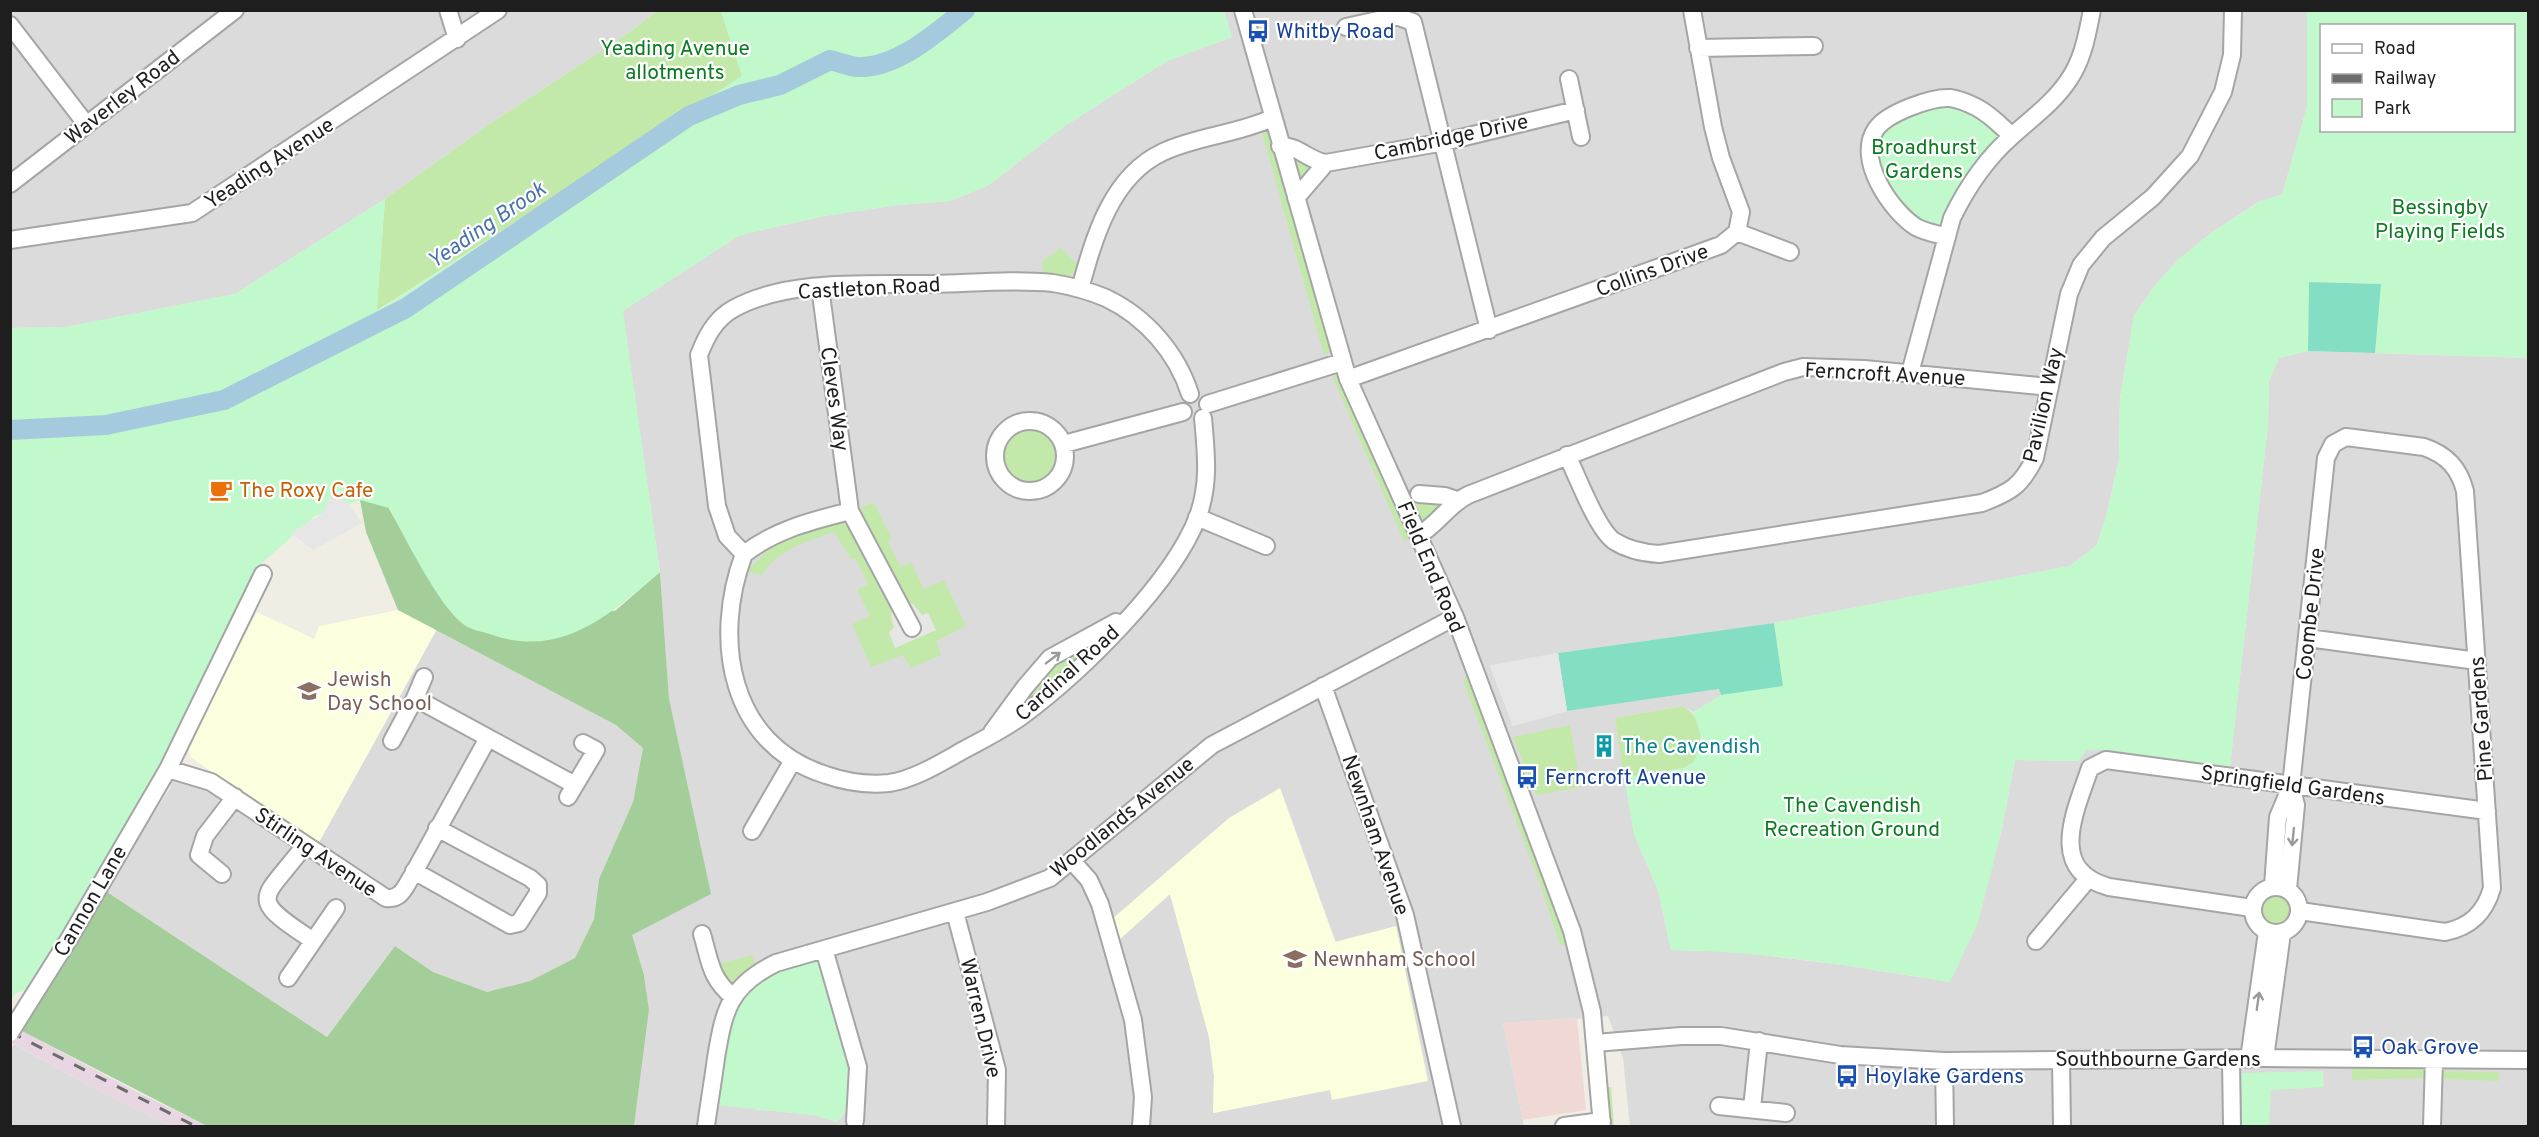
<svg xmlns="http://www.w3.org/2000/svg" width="2539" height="1137" viewBox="0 0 2539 1137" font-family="Overpass,sans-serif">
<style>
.residential{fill:#dcdbdb;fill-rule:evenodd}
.commercial{fill:#f0d8d4}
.industrial{fill:#e8d6e3}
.education{fill:#fbffde}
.grass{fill:#c3e9aa}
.forest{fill:#a3ce99}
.park{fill:#c1f9cc;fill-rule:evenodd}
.pitch{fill:#83dec4}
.parking{fill:#e6e6e6}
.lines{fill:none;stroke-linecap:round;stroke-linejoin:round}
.river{stroke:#a5cadd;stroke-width:20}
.minor-casing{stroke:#a5a5a5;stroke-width:20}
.minor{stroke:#fff;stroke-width:16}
.rail{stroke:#6c6c6c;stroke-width:3;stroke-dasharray:12 12;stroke-linecap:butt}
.minor-bridge-casing{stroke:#a5a5a5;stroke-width:20;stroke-linecap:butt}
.minor-bridge{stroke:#fff;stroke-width:16}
.oneway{stroke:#9a9a9a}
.labels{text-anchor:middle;stroke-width:4.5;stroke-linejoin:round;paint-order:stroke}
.transit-label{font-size:21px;fill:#164399;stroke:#fff;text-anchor:start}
.park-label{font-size:21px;fill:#0c7c21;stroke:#fff}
.street-label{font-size:21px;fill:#1e1e1e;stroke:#fff}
.food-label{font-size:21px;fill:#c56008;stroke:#fff;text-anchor:start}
.education-label{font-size:21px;fill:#785e54;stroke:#fff;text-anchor:start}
.culture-label{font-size:21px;fill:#0d838f;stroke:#fff;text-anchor:start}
.water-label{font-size:22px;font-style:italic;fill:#4b72ad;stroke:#fff}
</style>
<rect width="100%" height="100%" fill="#efede4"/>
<path class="residential" d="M11,11H657L624,36L488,125L385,199L235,294L66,327L11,328Z
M1224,11H2307V107L2282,195L2260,201L2211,233L2178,260L2155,285L2134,316L2120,398L2119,460L2105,521L2096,546L2070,566L1774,623L1558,653L1490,666L1513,726L1567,711L1720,689L1721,695L1716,699L1693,712L1682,706L1615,718L1634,834L1658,890L1671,950L1728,951L1843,965L1950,982L2001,833L2015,760L2078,761L2086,750H2108L2230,766L2268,424L2269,381L2279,358L2308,351L2528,358V1126H1630L1623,1058L1608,1016L1503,1023L1524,1126H634L649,1010L644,975L631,935L679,768L669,699L660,572L622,311L740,235L824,216L898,205L950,201L989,185L1066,125L1167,61L1232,37ZM1280,788L1336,942L1396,927L1332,1099L1330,1090L1213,1113L1214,1076L1209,1037L1170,894L1118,940ZM850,1106L837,1122L814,1115L752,1109Z
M437,629L616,725L643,748L633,802L599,879L594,919L575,958L530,981L487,992L433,972L395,946L327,1037L104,890L171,787L170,780L208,788L318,844Z
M14,1044L97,1090L171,1126H11L10,1051Z"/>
<path class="commercial" d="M1608,1016L1577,1019L1586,1110L1523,1120L1503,1023Z"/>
<path class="industrial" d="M18,1029L137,1092L207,1126H171L97,1090L11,1042Z"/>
<path class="education" d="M398,610L437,629L318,844L190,757L188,742L257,612L314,639L319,626Z
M1280,788L1335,942L1396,926L1428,1081L1332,1100L1330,1090L1213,1113L1214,1076L1209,1037L1170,894L1118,941L1112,919L1229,818Z"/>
<path class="grass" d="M657,11H721L743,76L376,311L385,199L488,125L624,36Z
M1268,126L1331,352L1324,355L1261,129Z
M1292,151L1314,164L1303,187Z
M1061,248L1078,265L1075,273L1068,276L1044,274L1042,262Z
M1340,374L1410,539L1404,541L1332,376Z
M1003 456a26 26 0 1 1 52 0a26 26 0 1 1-52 0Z
M1413,499L1438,500L1445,506L1425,526Z
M874,503L892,539L888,542L901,567L911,562L924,589L944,580L966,626L936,641L941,655L911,668L903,655L871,667L852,624L870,616L857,590L868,584L855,558L851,559L834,532C805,542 780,548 762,575L747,572C780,533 798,533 845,520L850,523L893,607L894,628L889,632L896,648L922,615L904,602L857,508Z
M1104,635L1016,718C1037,667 1058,660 1104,635Z
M1469,674L1569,945H1560L1540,884L1465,686L1464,678Z
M1682,706C1705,718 1704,741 1694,762L1684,768L1624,778L1615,718Z
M1570,725L1581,787L1536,795L1513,737Z
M2258 910a18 18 0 1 1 36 0a18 18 0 1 1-36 0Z
M752,955L755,964L730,984L715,965Z
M2352,1067H2428V1078L2352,1080Z
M2443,1071L2498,1072L2499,1081L2444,1079Z
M1611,1087L1614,1126H1607L1603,1088Z"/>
<path class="forest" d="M464,424L389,509L437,592L615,611L660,572L669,699L711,894L632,935L644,975L649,1010L634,1126H207L18,1029L104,890L327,1037L395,946L433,972L487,992L530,981L575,958L594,919L599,879L633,802L643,748L616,725L398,610L366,532L360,500Z"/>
<path class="park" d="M721,11H1224L1232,37L1167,61L1066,125L989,185L950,201L898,205L824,216L740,235L623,311L660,572C612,613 562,659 493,635C484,632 470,630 463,624C438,605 405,537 389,508L360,500L315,516L260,565L162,764L29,989L15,994L11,1000V328L66,327L235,294L385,199L377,311L742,76Z
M2307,11H2528V358L2375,353L2381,284L2309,282L2308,351L2279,358L2269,381L2268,424L2230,767L2108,750H2086L2079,761L2015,760L2001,833L1978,923L1950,982C1857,967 1765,951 1671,950L1658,890L1634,834L1624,778L1684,768L1694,762L1702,738L1693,712L1721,695L1783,686L1774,623L2070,566L2096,546L2105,521L2119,460L2120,398L2134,316L2155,285L2178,260L2211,233L2261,201L2282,195L2307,107ZM2322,26H2514V130H2322Z
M1946,106C1966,109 1987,117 1998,135L1997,143L1945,223C1903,238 1883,178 1876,147L1892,122Z
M810,959L822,964L851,1063L850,1106L837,1122L814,1115L716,1105C722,1057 723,999 770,972C782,965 798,963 810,959Z
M2323,1071L2324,1087L2271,1090L2269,1125L2242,1126L2241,1073Z"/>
<path class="pitch" d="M2309,282L2381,284L2375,353L2308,351Z
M1774,623L1783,686L1721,695L1719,689L1567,711L1558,653Z"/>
<path class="parking" d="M338,490L362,523L313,550L291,533L322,514L332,493Z
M904,602L913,604L922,615L928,613L936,630L895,648L889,632L894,628L891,616L893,607Z
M1558,653L1567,711L1513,726L1490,665Z"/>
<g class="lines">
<path class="river" d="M10,430L106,425L224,400L406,308L689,116L739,95L780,85L830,60C838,62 849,66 857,67C896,69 936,33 965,10"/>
<g class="minor-casing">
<path id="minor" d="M448,10L457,39
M1243,10L1348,379L1455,617L1572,931L1592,1012L1602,1126
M10,25L86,124
M1346,27L1396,16L1413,22L1489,330
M1698,48L1814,46
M1569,79L1581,137
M1280,146C1298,145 1309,161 1326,163
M10,184L235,10
M1296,198L1326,163L1444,142L1576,110
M1737,232L1790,252
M1947,237C1937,234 1925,232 1916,227C1891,211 1855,159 1876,129C1887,113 1931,97 1950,98C1958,99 1970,104 1976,107C1990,114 2001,126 2012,136
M10,240L192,213L498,10
M820,287L850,511
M1080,289C1094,238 1111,176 1163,152C1197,136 1238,134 1272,118
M1910,373L1952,218C1967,187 1986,159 2012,136C2032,118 2053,103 2068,81C2083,60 2087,35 2092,10
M1348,379L1721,245L1737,232L1741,212L1721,158L1713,127L1692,10
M1208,404L1342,362
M995 456a35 35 0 1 1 70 0a35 35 0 1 1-70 0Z
M1064,444L1183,412
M1567,455C1577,476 1597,529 1614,541C1628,550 1643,553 1659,554L1982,503C2011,492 2021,486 2035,458L2069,294L2081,265L2103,238L2153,197L2190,156L2223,92L2232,55L2233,10
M1419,494L1445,496L1457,500
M1197,517L1266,546
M1419,535C1438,524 1448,505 1468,495L1784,372L1803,367L1864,369L2050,387
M744,554C712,639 729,745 826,775C846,782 868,785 889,783C912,780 939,764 960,752C980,741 1003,730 1022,716C1080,673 1173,583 1198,516C1210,483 1206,452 1203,418
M744,554L727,536L717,506L699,355C706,337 715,319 733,309C788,278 873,285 935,284C974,283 1014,279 1053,283C1071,286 1089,291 1106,298C1146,317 1177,353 1190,394
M744,554C777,529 811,521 850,511L912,628
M2308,638L2477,661
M1323,686L1405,915L1452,1126
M415,698L424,677
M992,732L1025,687L1050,658L1116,622
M392,741L415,698L575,785
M168,769L211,782L386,898C401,900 405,887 412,876L488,738
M568,797L596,750L583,743
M752,831L792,762
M305,845C263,901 245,896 312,940
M1072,861L1089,880L1100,904L1133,1020L1143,1097L1141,1126
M414,871L510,925L519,923L538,893V885L530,878L437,828
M222,874L199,855L205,836L235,797
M2273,886L2278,817L2291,786
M2253 910a23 23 0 1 1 46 0a23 23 0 1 1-46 0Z
M2288,889L2296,805L2291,786L2326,458L2333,444L2346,437L2424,447C2447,455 2459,468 2465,491L2492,888C2485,913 2470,927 2445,932L2300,911
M2252,908L2109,887C2046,870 2076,810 2090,768L2106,760L2487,811
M955,912L997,1070L996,1126
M702,934C710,961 710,978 733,997
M2036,941L2088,879
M824,949L858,1067L855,1121
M288,978L336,908
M28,1004L69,939L168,769L263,574
M1595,1043L1681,1036H1721L1840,1055L1944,1061L2265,1058L2528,1060
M2265,1058L2282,933
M2249,1059L2267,932
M2061,1060L2062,1126
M2231,1060L2232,1126
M1944,1061L1945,1126
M1719,1106L1786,1113
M1752,1108L1759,1041
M706,1126C709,1104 713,1081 716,1058C724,1010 729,986 776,963L987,902L1050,878L1212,745L1455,617
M1564,1126L1602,1121
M2432,1126L2434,1059"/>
</g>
<use href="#minor" class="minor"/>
<path class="rail" d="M10,1032L195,1126"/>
<g class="minor-bridge-casing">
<path id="minor-bridge" d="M10,1033L28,1004"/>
</g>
<use href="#minor-bridge" class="minor-bridge"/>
</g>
<defs><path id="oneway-shaft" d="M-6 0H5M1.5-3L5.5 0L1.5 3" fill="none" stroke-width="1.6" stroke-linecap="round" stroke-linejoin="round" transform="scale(1.5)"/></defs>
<g class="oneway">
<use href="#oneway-shaft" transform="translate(1053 658) rotate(-37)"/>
<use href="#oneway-shaft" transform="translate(2293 837) rotate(96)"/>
<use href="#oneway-shaft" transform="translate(2258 1001) rotate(-82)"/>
</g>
<defs>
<g id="bus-bare" transform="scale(1.8)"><path d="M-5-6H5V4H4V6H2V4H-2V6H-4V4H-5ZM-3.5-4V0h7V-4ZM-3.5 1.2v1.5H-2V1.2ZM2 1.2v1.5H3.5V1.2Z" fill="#1a4fb4" stroke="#fff" stroke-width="2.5" paint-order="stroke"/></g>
<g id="cafe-bare" transform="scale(1.8)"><path d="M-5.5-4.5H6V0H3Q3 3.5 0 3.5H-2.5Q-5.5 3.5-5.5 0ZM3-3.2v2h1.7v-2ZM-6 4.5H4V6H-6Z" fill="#e8710a" stroke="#fff" stroke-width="2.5" paint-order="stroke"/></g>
<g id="school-bare" transform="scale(1.8)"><path d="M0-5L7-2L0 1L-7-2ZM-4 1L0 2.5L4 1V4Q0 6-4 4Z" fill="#8d6e63" stroke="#fff" stroke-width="2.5" paint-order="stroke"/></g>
<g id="building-bare" transform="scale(1.8)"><path d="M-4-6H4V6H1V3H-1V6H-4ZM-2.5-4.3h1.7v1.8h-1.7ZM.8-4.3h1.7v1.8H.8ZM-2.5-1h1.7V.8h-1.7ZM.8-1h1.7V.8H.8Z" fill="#0f9aa8" stroke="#fff" stroke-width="2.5" paint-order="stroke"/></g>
</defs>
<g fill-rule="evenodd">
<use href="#bus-bare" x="1258" y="31"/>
<use href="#cafe-bare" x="221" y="490"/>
<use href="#school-bare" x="309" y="691"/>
<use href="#building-bare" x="1604" y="746"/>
<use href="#bus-bare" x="1527" y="777"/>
<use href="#school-bare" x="1295" y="959"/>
<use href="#bus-bare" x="2363" y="1047"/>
<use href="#bus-bare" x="1847" y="1076"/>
</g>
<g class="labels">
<g class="transit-label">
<text x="1276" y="38">Whitby Road</text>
<text x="1545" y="784">Ferncroft Avenue</text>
<text x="2381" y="1054">Oak Grove</text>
<text x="1865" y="1083">Hoylake Gardens</text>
</g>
<g class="park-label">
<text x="675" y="55">Yeading Avenue<tspan x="675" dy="24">allotments</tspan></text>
<text x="1924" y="154">Broadhurst<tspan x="1924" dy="24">Gardens</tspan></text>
<text x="2440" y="214">Bessingby<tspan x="2440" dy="24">Playing Fields</tspan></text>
<text x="1852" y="812">The Cavendish<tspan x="1852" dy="24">Recreation Ground</tspan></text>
</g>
<g class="street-label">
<text transform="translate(122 97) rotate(-38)" y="7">Waverley Road</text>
<text transform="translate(1451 137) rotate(-12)" y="7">Cambridge Drive</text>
<text transform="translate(269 163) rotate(-33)" y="7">Yeading Avenue</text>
<text transform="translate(1652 270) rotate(-20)" y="7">Collins Drive</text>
<text transform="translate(869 288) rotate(-3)" y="7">Castleton Road</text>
<text transform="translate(1885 374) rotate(3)" y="7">Ferncroft Avenue</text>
<text transform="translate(835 399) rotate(82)" y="7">Cleves Way</text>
<text transform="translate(2043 405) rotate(-77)" y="7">Pavilion Way</text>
<text transform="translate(1431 567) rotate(67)" y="7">Field End Road</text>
<text transform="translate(2310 614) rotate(-84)" y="7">Coombe Drive</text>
<text transform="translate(1067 673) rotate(-42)" y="7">Cardinal Road</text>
<text transform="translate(2481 719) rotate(-94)" y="7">Pine Gardens</text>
<text transform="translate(2293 785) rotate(8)" y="7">Springfield Gardens</text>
<text transform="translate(1122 817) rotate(-39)" y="7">Woodlands Avenue</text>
<text transform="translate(1376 835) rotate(71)" y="7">Newnham Avenue</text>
<text transform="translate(316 852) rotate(34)" y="7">Stirling Avenue</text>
<text transform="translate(90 901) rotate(-60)" y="7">Cannon Lane</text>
<text transform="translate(981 1018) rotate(77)" y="7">Warren Drive</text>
<text x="2158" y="1066">Southbourne Gardens</text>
</g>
<g class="food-label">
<text x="239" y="497">The Roxy Cafe</text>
</g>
<g class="education-label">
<text x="327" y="686">Jewish<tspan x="327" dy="24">Day School</tspan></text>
<text x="1313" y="966">Newnham School</text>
</g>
<g class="culture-label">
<text x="1622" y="753">The Cavendish</text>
</g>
<g class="water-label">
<text transform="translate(486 224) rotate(-34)" y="8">Yeading Brook</text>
</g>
</g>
<rect width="2539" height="1137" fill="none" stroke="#1e1e1e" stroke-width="24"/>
<rect x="2320" y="24" width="195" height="108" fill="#ffffff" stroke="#a5a5a5" stroke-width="1.5"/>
<rect x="2332" y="44" width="30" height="9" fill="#ffffff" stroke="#a5a5a5" stroke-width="1.5"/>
<text x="2374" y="54" font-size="18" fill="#1e1e1e">Road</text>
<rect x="2332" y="74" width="30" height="9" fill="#6c6c6c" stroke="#a5a5a5" stroke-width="1.5"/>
<text x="2374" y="84" font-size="18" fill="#1e1e1e">Railway</text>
<rect x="2332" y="99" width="30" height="18" fill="#c1f9cc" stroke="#a5a5a5" stroke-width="1.5"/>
<text x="2374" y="114" font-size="18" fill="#1e1e1e">Park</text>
</svg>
